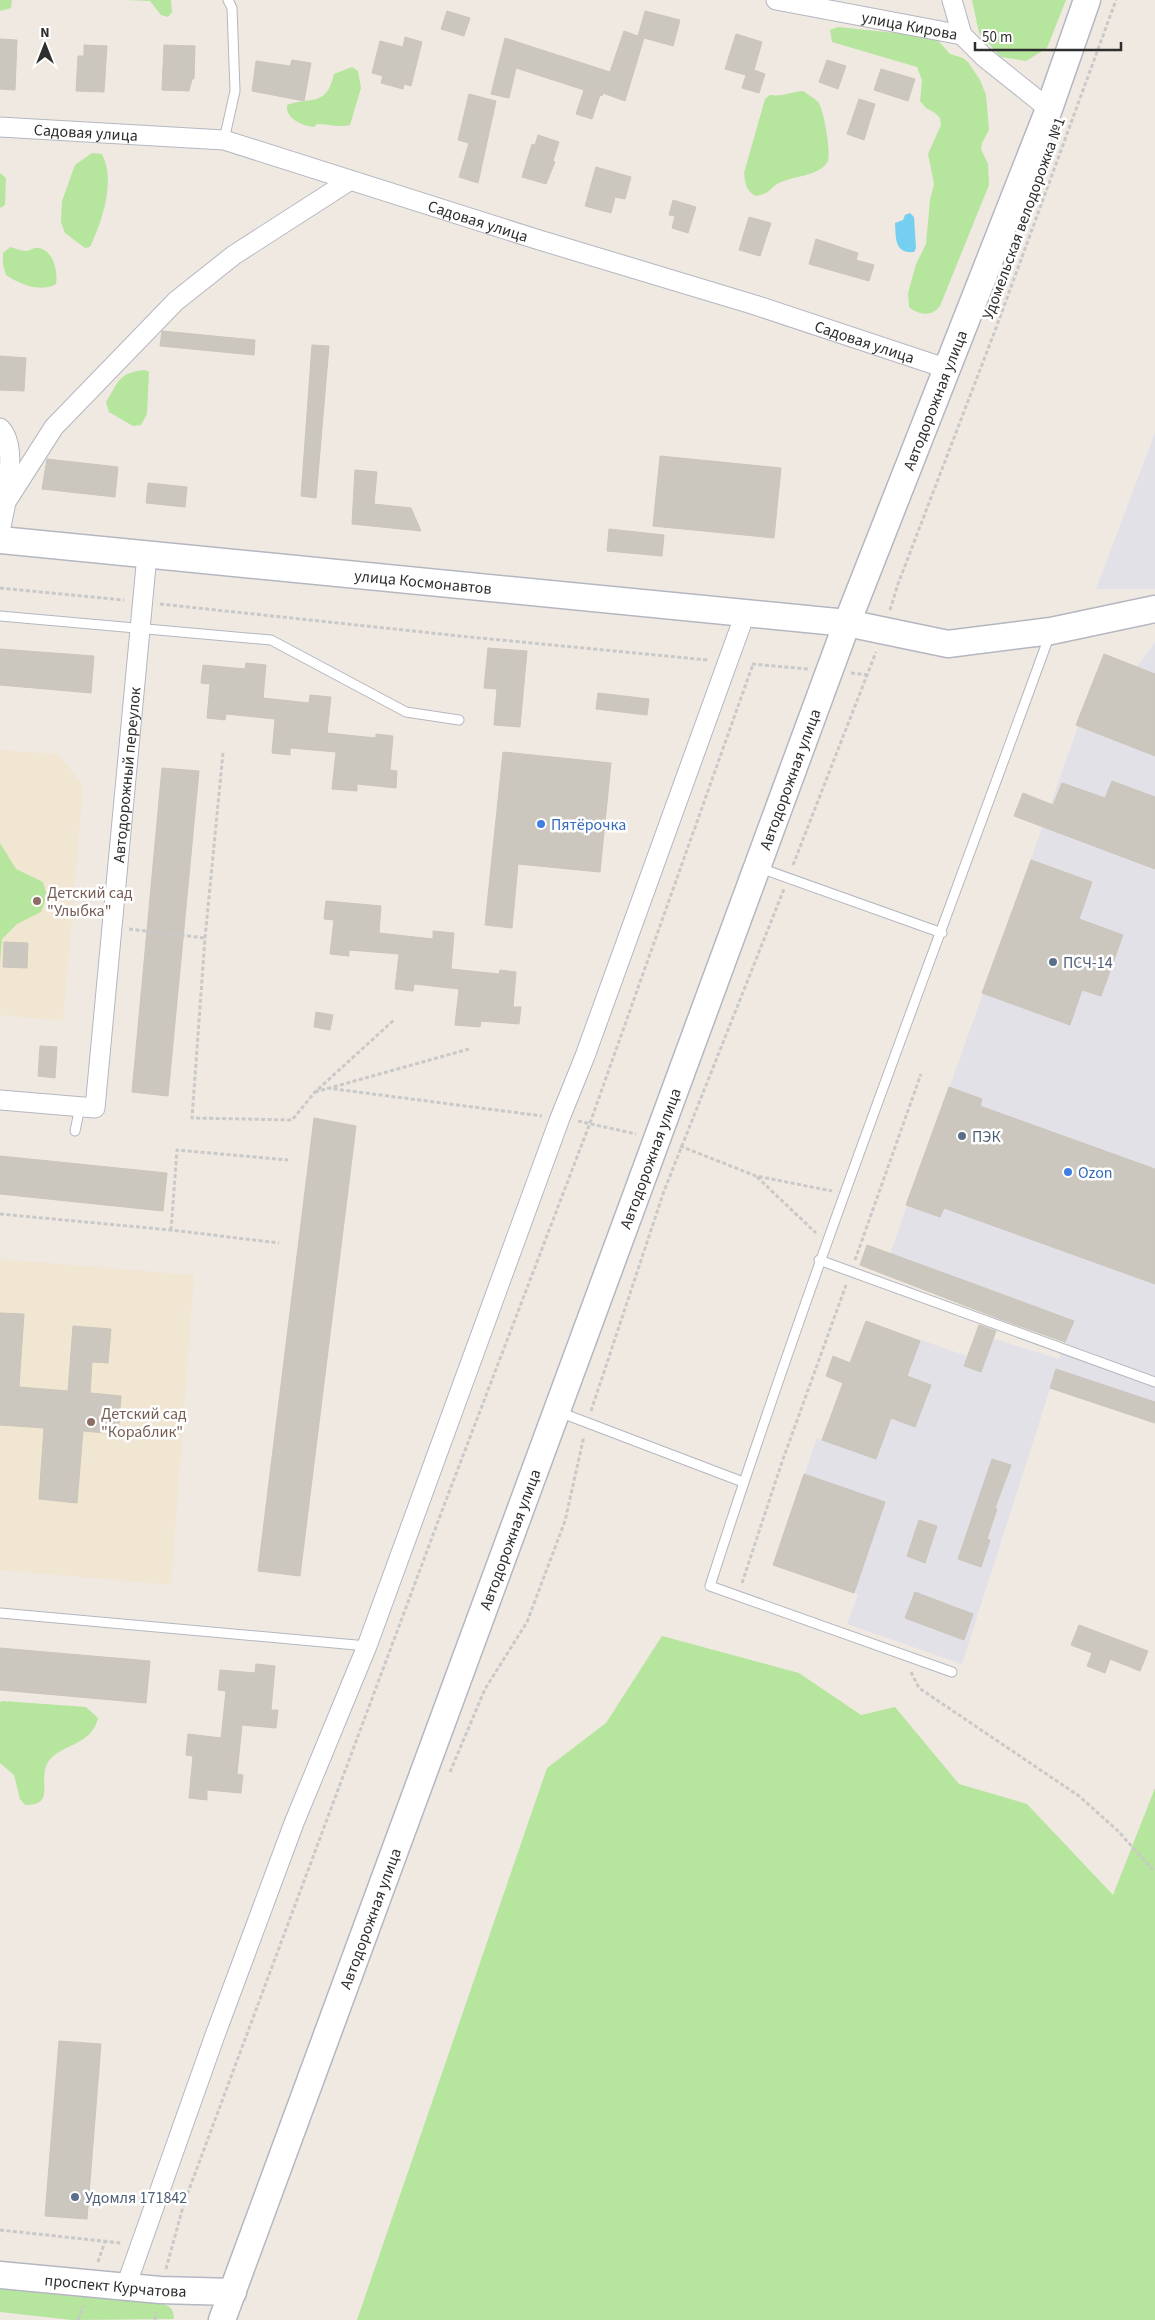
<svg xmlns="http://www.w3.org/2000/svg" width="1155" height="2320" viewBox="0 0 1155 2320" font-family="'Source Sans 3',sans-serif">
<style>
.industrial{fill:#e3e1e8}
.education{fill:#f0e6d1}
.green{fill:#b6e59e}
.water{fill:#75cff0}
.building{fill:#cbc7bf;stroke:#cbc5ba}
.lines{fill:none;stroke-linecap:round;stroke-linejoin:round}
.lane-casing{stroke:#b4b7c1;stroke-width:11}
.street-casing{stroke:#b4b7c1;stroke-width:21}
.secondary-casing{stroke:#b4b7c1;stroke-width:29}
.path{stroke:#c9c9c9;stroke-width:3;stroke-dasharray:4 2.5;stroke-linecap:butt}
.lane{stroke:#fff;stroke-width:9}
.street{stroke:#fff;stroke-width:19}
.secondary{stroke:#fff;stroke-width:26}
.shop-dot{fill:#3f7fe0;stroke:#fff;stroke-width:2}
.education-dot{fill:#8d6e63;stroke:#fff;stroke-width:2}
.service-dot{fill:#5c6f8a;stroke:#fff;stroke-width:2}
.labels{text-anchor:middle;stroke-width:5;stroke-linejoin:round;paint-order:stroke}
.street-label{font-size:16px;fill:#2e2e2e;stroke:#fff}
.shop-label{font-size:16px;fill:#366cbe;stroke:#fff;text-anchor:start}
.education-label{font-size:16px;fill:#785e54;stroke:#fff;text-anchor:start}
.service-label{font-size:16px;fill:#4e5e75;stroke:#fff;text-anchor:start}
</style>
<rect width="100%" height="100%" fill="#efe9e1"/>
<path class="industrial" d="M1155,433V589H1096Z
M1155,642V1424L1050,1389L962,1664L847,1624L858,1594L773,1565L817,1438L822,1440L843,1383L826,1376L833,1356L850,1362L866,1321L967,1356L976,1333L1059,1359L1064,1342L860,1265L867,1245L890,1254L1104,654L1137,667Z"/>
<path class="education" d="M0,750L58,754L83,786L63,1021L0,1015Z
M0,1259L194,1275L171,1585L0,1570Z"/>
<path class="green" d="M0,0H12L11,8L0,11Z
M126,0H171L172,12L168,17L161,15L150,1Z
M972,0H1066L1047,48L1026,61L1001,57L979,33Z
M838,27L935,37L950,54L963,58L968,62L980,80L986,95L989,130L982,143L981,149L988,164L989,185L940,306C932,317 918,315 909,307L908,293L916,264L926,244L930,200L934,184L928,154L941,125L940,118L935,113L926,108L920,101L922,80L917,67L832,42L830,30Z
M352,67L358,71L361,88L350,125C339,128 328,124 317,124L314,127C303,126 285,119 287,105C311,96 326,108 334,74Z
M803,91C808,94 814,98 818,102C824,109 832,156 827,163C817,176 795,176 781,182C768,188 773,193 755,196C746,190 745,183 744,173L765,99L770,95C782,97 791,92 803,91Z
M92,153L102,154C116,182 102,221 90,247L85,248L65,233L61,222L62,201L75,165Z
M0,173L6,178L5,205L0,208Z
M10,247C15,248 21,251 26,251C30,251 34,247 38,248C54,250 58,272 56,284C41,293 19,284 6,275L3,264V253Z
M145,370L149,372L147,414L141,425L133,426L109,412L106,402C120,380 118,373 145,370Z
M0,843L16,869L43,882L47,896L41,912L17,924L2,939L0,964Z
M662,1636L799,1673L861,1715L895,1707L959,1784L1027,1804L1113,1895L1155,1788V2320H357L547,1768L606,1723Z
M3,1701L86,1707L98,1718C92,1747 57,1744 47,1764C38,1781 56,1806 25,1805L20,1799L14,1775L0,1763V1702Z
M0,2285L158,2303C168,2305 174,2307 174,2319L72,2320L0,2312Z"/>
<path class="water" d="M910,213L914,217L916,248L914,252C894,254 896,237 895,223L903,220L905,215Z"/>
<path class="building" d="M447,11L470,18L464,36L441,29Z
M645,11L680,20L673,46L644,38L625,101L603,93L602,96L600,95L592,119L576,114L584,90L516,68L509,98L491,94L505,38L610,72L624,31L638,36Z
M736,34L762,42L754,70L765,74L759,93L742,88L746,75L725,69Z
M405,37L422,42L411,86L404,84L403,89L381,83L383,76L372,73L380,41L403,47Z
M0,39L17,40L15,90L0,89Z
M84,45L107,46L104,92L76,91L78,56H84Z
M164,45L195,46L194,79H192L189,91L162,90Z
M292,60L311,63L304,101L252,91L256,61L290,66Z
M827,60L846,66L838,89L819,82Z
M881,69L915,79L908,101L874,90Z
M469,94L496,101L478,183L459,177L469,143L458,140Z
M859,99L875,104L864,140L847,134Z
M538,135L559,142L553,161L555,162L546,184L522,177L532,144L535,145Z
M596,167L631,177L625,199L615,197L611,213L585,206Z
M673,200L696,207L688,233L672,228L675,216L669,215Z
M749,217L771,223L760,256L739,250Z
M816,239L858,253L856,260L874,265L869,281L809,264Z
M162,331L255,340L254,355L160,346Z
M312,345L329,346L316,498L301,496Z
M0,356L26,358L24,391L0,390Z
M660,456L781,468L774,538L653,526Z
M47,459L118,467L115,497L42,489Z
M355,470L377,472L374,504L411,508L421,531L352,524Z
M148,483L187,487L185,507L146,503Z
M609,529L664,535L662,556L607,551Z
M488,648L527,651L520,727L494,725L497,689L484,688Z
M0,649L94,656L91,693L0,685Z
M1104,654L1155,674V756L1076,725Z
M246,663L266,665L263,698L309,703L310,695L331,697L327,733L376,738V734L393,736L390,770L397,771L396,788L357,784V791L332,789L336,752L290,748V755L272,753L275,719L226,714L225,720L207,718L210,684L201,683L203,665L245,669Z
M598,693L649,699L647,715L596,709Z
M503,752L611,763L600,872L518,864L512,928L485,925Z
M162,768L199,771L168,1096L132,1092Z
M1112,781L1155,797V869L1014,816L1023,793L1053,805L1062,783L1105,798Z
M1031,860L1092,882L1079,919L1123,935L1101,996L1082,990L1070,1025L982,993Z
M326,901L381,906L379,933L433,939V931L454,933L451,969L499,974L500,970L516,972L513,1007H521L519,1024L481,1021L480,1027L455,1025L459,989L414,984L413,991L395,989L399,954L349,950V956L330,954L334,920L324,919Z
M4,942L28,943L27,968L3,967Z
M316,1012L333,1015L330,1030L314,1027Z
M40,1046L57,1047L55,1078L38,1076Z
M949,1087L982,1099L980,1106L1155,1169V1284L944,1208L940,1217L906,1205Z
M314,1118L356,1126L300,1576L258,1571Z
M0,1156L167,1173L163,1211L0,1194Z
M867,1245L974,1284L1074,1321L1065,1342L1000,1319L860,1265Z
M0,1313L24,1314L19,1387L68,1391L73,1326L111,1329L108,1363L92,1362L90,1393L121,1396L118,1434L83,1431L77,1503L39,1499L44,1428L0,1425Z
M866,1321L920,1341L907,1376L931,1385L915,1427L891,1418L876,1459L822,1440L843,1383L826,1376L833,1356L850,1363Z
M979,1325L996,1331L981,1372L964,1366Z
M1056,1369L1155,1402V1423L1050,1388Z
M992,1459L1011,1465L995,1508L997,1509L987,1539L990,1540L981,1567L958,1559Z
M804,1474L885,1502L854,1593L773,1565Z
M919,1520L937,1526L925,1563L907,1556Z
M915,1592L973,1614L964,1640L905,1618Z
M1079,1625L1148,1651L1140,1671L1110,1659L1105,1673L1087,1666L1092,1653L1071,1645Z
M0,1648L150,1661L146,1703L0,1690Z
M256,1664L275,1666L271,1710H278L276,1728L242,1725L237,1774L243,1775L241,1793L207,1790V1800L189,1798L193,1756L186,1755L188,1734L221,1738L226,1691L218,1690L220,1670L255,1673Z
M59,2041L101,2044L87,2219L45,2216Z"/>
<g class="lines">
<g class="lane-casing">
<path id="lane" d="M224,140L235,91L232,8L228,0
M0,616L271,640L406,712L459,720
M760,868L942,933
M75,1131L80,1107
M819,1260L1155,1382
M559,1412L743,1482
M0,1613L367,1646
M952,1672L710,1586C813,1265 935,951 1050,634"/>
</g>
<g class="street-casing">
<g id="street">
<path id="s1" d="M776,0L962,35L984,57L1049,109"/>
<path d="M952,0L962,35"/>
<path id="s2" d="M0,127L224,140L536,239L755,305L948,369"/>
<path d="M0,428C16,444 8,480 6,501"/>
<path d="M0,532L6,502L54,427L176,301L234,255L349,181"/>
<path id="s3" d="M0,1100L95,1108L147,555"/>
<path d="M126,2286L214,2038L294,1823L367,1646L560,1118L585,1056L745,614"/>
</g>
</g>
<g class="secondary-casing">
<g id="secondary">
<path id="s4" d="M0,540L847,623L948,644L1051,631L1155,609"/>
<path id="s5" d="M0,2275L160,2290L233,2292"/>
<path id="s6" d="M222,2320L847,623L1049,109L1087,0"/>
</g>
</g>
<path class="path" d="M0,588L124,600
M160,604L469,637L708,660
M890,610L898,584L996,328L1116,0
M752,664L808,669
M851,673L867,675
M223,753L205,938L192,1118L292,1120L315,1092L395,1019
M793,865L876,652
M129,929L205,938
M327,1088L542,1116
M315,1092L469,1049
M578,1121L636,1134
M680,1146L756,1176L832,1191
M757,1177L816,1233
M0,1214L171,1230L279,1243
M171,1230L177,1150L288,1160
M855,1260L921,1074
M591,1411L664,1191L784,889
M742,1583L782,1462L846,1285
M911,1672L919,1688L1079,1796L1118,1831L1155,1872
M450,1772L485,1689L527,1622L565,1521L584,1436
M0,2230L121,2243
M98,2262L105,2241
M166,2269L184,2203L443,1508L590,1123L753,664
M78,2320L83,2306
M155,2320L156,2312"/>
<use href="#lane" class="lane"/>
<use href="#street" class="street"/>
<use href="#secondary" class="secondary"/>
</g>
<g class="shop-dot">
<circle cx="541" cy="824" r="5"/>
<circle cx="1068" cy="1172" r="5"/>
</g>
<g class="education-dot">
<circle cx="37" cy="901" r="5"/>
<circle cx="91" cy="1422" r="5"/>
</g>
<g class="service-dot">
<circle cx="1053" cy="962" r="5"/>
<circle cx="962" cy="1136" r="5"/>
<circle cx="75" cy="2197" r="5"/>
</g>
<g class="labels">
<g class="street-label">
<text dy="6" stroke="none"><textPath href="#s1" startOffset="136">улица Кирова</textPath></text>
<text dy="6" stroke="none"><textPath href="#s2" startOffset="86">Садовая улица</textPath></text>
<text transform="translate(1023 218) rotate(-70)" y="6">Удомельская велодорожка №1</text>
<text dy="6" stroke="none"><textPath href="#s2" startOffset="491">Садовая улица</textPath></text>
<text dy="6" stroke="none"><textPath href="#s2" startOffset="896">Садовая улица</textPath></text>
<text dy="6" stroke="none"><textPath href="#s6" startOffset="2048">Автодорожная улица</textPath></text>
<text dy="6" stroke="none"><textPath href="#s4" startOffset="425">улица Космонавтов</textPath></text>
<text dy="6" stroke="none"><textPath href="#s3" startOffset="430">Автодорожный переулок</textPath></text>
<text dy="6" stroke="none"><textPath href="#s6" startOffset="1642">Автодорожная улица</textPath></text>
<text dy="6" stroke="none"><textPath href="#s6" startOffset="1238">Автодорожная улица</textPath></text>
<text dy="6" stroke="none"><textPath href="#s6" startOffset="832">Автодорожная улица</textPath></text>
<text dy="6" stroke="none"><textPath href="#s6" startOffset="428">Автодорожная улица</textPath></text>
<text dy="6" stroke="none"><textPath href="#s5" startOffset="116">проспект Курчатова</textPath></text>
</g>
<g class="shop-label">
<text x="551" y="830">Пятёрочка</text>
<text x="1078" y="1178">Ozon</text>
</g>
<g class="education-label">
<text x="47" y="898">Детский сад<tspan x="47" dy="18">"Улыбка"</tspan></text>
<text x="101" y="1419">Детский сад<tspan x="101" dy="18">"Кораблик"</tspan></text>
</g>
<g class="service-label">
<text x="1063" y="968">ПСЧ-14</text>
<text x="972" y="1142">ПЭК</text>
<text x="85" y="2203">Удомля 171842</text>
</g>
</g>
<g transform="translate(45 45)" stroke="#ffffff" stroke-width="4" paint-order="stroke">
<path d="M0-4L9 19L0 12L-9 19Z" fill="#2e2e2e"/>
<text y="-8" font-size="14" font-weight="bold" text-anchor="middle" fill="#2e2e2e">N</text>
</g>
<path d="M975 42v8h146v-8" fill="none" stroke="#2e2e2e" stroke-width="2.5"/>
<text x="982" y="42" font-size="15" fill="#2e2e2e" stroke="#ffffff" stroke-width="4" paint-order="stroke">50 m</text>
</svg>
